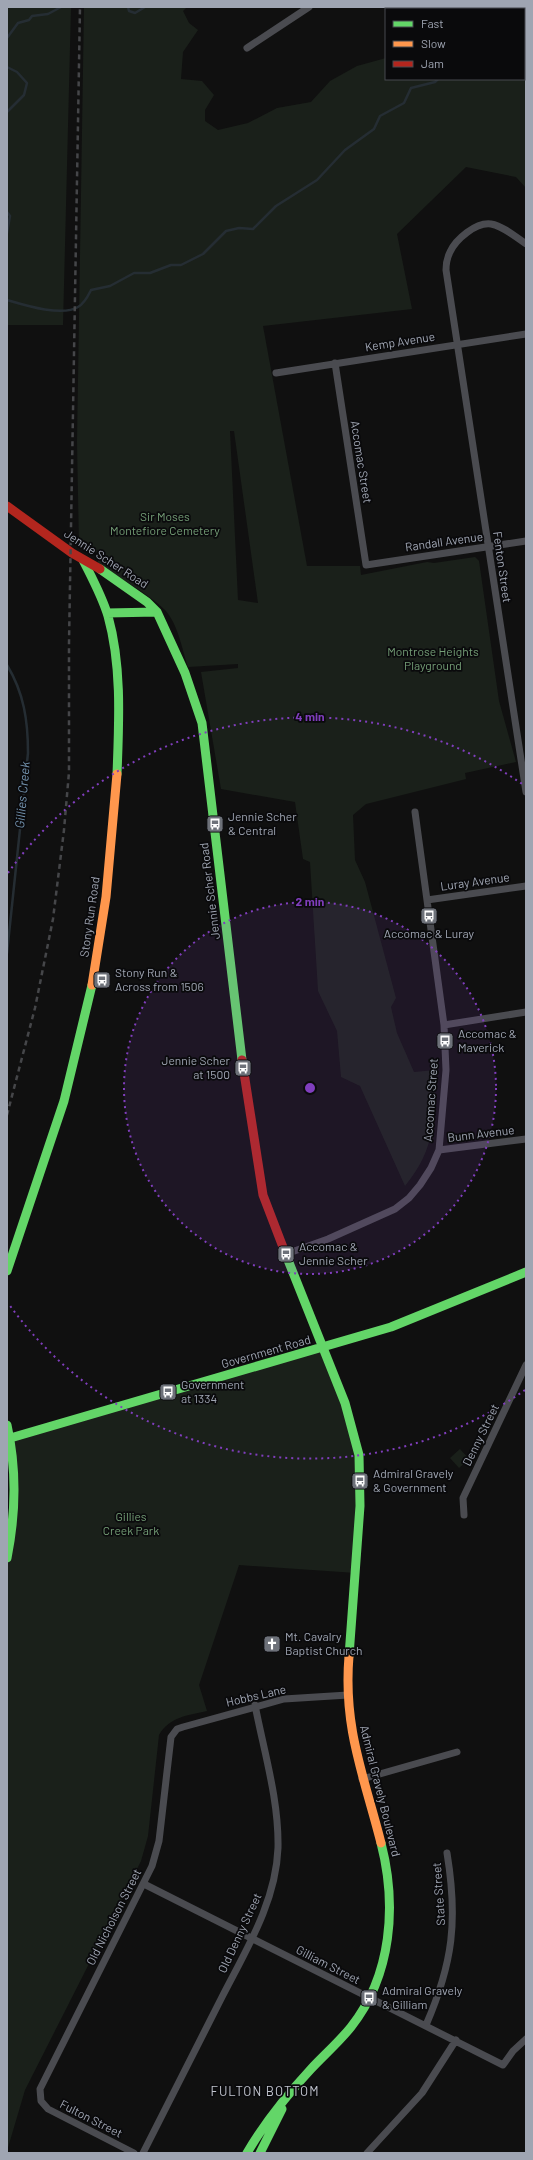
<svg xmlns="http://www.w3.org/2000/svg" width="533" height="2160" viewBox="0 0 533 2160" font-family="Barlow,sans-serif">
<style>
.green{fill:#1a201a;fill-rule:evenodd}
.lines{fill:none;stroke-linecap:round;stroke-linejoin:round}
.stream{stroke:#252d33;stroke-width:2.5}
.street{stroke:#4a4b50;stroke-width:7}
.fast{stroke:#63d668;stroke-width:9}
.slow{stroke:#ff974d;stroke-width:9}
.jam{stroke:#b3261e;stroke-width:9}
.rail{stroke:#454649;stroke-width:2.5;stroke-dasharray:5 4;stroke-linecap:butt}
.ring{fill:none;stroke:#803ebd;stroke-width:2;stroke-dasharray:2 4}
.labels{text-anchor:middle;stroke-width:3.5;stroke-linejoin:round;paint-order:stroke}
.street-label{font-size:12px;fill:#9fa5b2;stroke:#0a0a0c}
.park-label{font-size:12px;fill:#759f77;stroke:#0a0a0c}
.poi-label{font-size:12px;fill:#9fa5b2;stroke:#0a0a0c;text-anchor:start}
.water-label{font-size:13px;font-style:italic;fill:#7494b0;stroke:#0a0a0c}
.neighbourhood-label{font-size:13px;letter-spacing:1px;fill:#c1c4ce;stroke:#0a0a0c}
.centre{fill:#803ebd;stroke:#0a0a0c;stroke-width:2}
.ring-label{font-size:12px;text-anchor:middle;font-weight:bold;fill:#803ebd;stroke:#0a0a0c;stroke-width:3.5;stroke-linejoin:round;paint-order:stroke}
</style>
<rect width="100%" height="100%" fill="#101010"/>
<path class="green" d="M7,7H71L63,325H7Z
M84,7H187L183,11L189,23L198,30L183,52L181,79L202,81L214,95L205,110V121L218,130L248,123L277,108L311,102L330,81L357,66L386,58V79H524V9H456L457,7H526V188L516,177L466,167L397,234L412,309L263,326L307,566H360L361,575L427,562L434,563L475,557L479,561L499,701L516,762L465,773L466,779L366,804L353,815L355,860L365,882L396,998L391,1007L397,1033L414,1072L435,1070C434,1118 437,1147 405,1186L360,1086L341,1077L337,1031L318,991L310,862L303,859L295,802L221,789L201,672L238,668V664L188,667C182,649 178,624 165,610C150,595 117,576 98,565V549L96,553L79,546L77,442ZM230,431H234L258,603L238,600Z
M321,1348L355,1438L356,1573L239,1565L199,1685L207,1711C189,1715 169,1717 159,1735L148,1836L141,1861L25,2090L7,2151V1558L12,1536L10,1438Z
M460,1449L469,1459L459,1468L450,1458Z"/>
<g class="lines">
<path class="stream" d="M128,7L129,11L135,13L145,7
M7,38L18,23L29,20L32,16L48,14L61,7
M524,54H526
M7,67L17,72L27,83L24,95L7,112
M7,212L10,216L7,233
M7,300C24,305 62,317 78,307C85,303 88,296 91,290L110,286L134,273H150L171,265H181L203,254L226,231L239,228L253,229L276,206L317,180L345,150L374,129L380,116L404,103L411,88L435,82L438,79
M7,665C24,693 28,721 28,753L7,953"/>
<path class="street" d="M247,48L309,7
M526,244C516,237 503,226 491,224C476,222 456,239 450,252C447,258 446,264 446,270L526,792
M335,363L366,565L526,541
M276,373L526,334
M427,900L526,886
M444,1025L526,1012
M439,1150L526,1139
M286,1254L328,1239L395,1209L409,1198L420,1185L431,1168L439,1150L446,1070L444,1025L415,812
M464,1515L463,1498L526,1365
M362,1779L457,1752
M144,1884L503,2065L513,2051L526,2039
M426,2025C453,1963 458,1920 447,1853
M134,2153L48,2109L41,2101L40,2089L152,1866L159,1841L171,1737L177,1729L183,1727L284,1699L348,1695
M143,2153C169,2101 196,2049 222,1997C246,1950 276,1902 278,1848C279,1800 264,1752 255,1705
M367,2153L422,2093L456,2040"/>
<path class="fast" d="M83,560C92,578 102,596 108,616C122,666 119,722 117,774
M100,569L147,602L157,612L185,673L202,723L242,1060
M107,613L157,612
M286,1255L345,1403L359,1455L360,1506L349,1656
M7,1271L64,1101L92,985
M7,1425C17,1470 16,1513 7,1558
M7,1439L391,1327L526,1272
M247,2153C265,2122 287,2095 311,2069C324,2055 339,2042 351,2027C392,1975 397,1905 381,1843
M260,2153L282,2109"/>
<path class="slow" d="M92,985L106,897L117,774
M349,1656C343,1728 364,1776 381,1843"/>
<path class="jam" d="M7,506L72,553L100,569
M242,1060L263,1195L286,1255"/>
<path class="rail" d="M7,1115L35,1008L53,919L64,830L69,772V643L80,7"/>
</g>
<circle cx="310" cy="1088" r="186" fill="#803ebd" fill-opacity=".12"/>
<g class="ring">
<circle cx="310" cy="1088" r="186"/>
<path d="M525 1390A371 371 0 0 1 8 1303M8 873A371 371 0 0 1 525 786"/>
</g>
<defs>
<g id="bus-square" transform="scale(0.9)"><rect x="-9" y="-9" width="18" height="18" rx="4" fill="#6d7179" stroke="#0a0a0c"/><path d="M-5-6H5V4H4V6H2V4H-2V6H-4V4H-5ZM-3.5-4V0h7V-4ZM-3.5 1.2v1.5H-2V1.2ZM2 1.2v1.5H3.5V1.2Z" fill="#fff"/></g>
<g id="church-square" transform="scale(0.9)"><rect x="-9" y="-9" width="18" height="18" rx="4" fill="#6d7179" stroke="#0a0a0c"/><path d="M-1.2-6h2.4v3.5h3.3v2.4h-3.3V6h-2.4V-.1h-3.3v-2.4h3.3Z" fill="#fff"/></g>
</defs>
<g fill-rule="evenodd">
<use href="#bus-square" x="215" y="824"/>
<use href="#bus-square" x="429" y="916"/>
<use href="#bus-square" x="102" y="980"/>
<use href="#bus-square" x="445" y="1041"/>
<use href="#bus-square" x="243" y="1068"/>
<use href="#bus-square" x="286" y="1254"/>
<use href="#bus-square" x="168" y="1392"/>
<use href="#bus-square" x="360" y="1481"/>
<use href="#church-square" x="272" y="1644"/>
<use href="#bus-square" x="369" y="1998"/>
</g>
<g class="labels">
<g class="street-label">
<text transform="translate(400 342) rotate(-9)" y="4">Kemp Avenue</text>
<text transform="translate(361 462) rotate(81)" y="4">Accomac Street</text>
<text transform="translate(444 542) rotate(-8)" y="4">Randall Avenue</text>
<text transform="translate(106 559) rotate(33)" y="4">Jennie Scher Road</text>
<text transform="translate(502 567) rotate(82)" y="4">Fenton Street</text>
<text transform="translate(475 882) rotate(-8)" y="4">Luray Avenue</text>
<text transform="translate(210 891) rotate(-97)" y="4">Jennie Scher Road</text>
<text transform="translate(90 917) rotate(-82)" y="4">Stony Run Road</text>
<text transform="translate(431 1100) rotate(-86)" y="4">Accomac Street</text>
<text transform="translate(481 1134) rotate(-7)" y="4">Bunn Avenue</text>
<text transform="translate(266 1352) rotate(-16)" y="4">Government Road</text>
<text transform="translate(481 1435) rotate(-64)" y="4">Denny Street</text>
<text transform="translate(256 1696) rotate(-13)" y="4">Hobbs Lane</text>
<text transform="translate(380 1791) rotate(76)" y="4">Admiral Gravely Boulevard</text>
<text transform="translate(439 1894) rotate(-94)" y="4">State Street</text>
<text transform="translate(114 1917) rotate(-63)" y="4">Old Nicholson Street</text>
<text transform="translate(240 1933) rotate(-65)" y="4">Old Denny Street</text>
<text transform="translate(328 1965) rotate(27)" y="4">Gilliam Street</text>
<text transform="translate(91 2119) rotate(27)" y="4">Fulton Street</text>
</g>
<g class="park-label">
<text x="165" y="521">Sir Moses<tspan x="165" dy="14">Montefiore Cemetery</tspan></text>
<text x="433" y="656">Montrose Heights<tspan x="433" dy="14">Playground</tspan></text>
<text x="131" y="1521">Gillies<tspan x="131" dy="14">Creek Park</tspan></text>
</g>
<g class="poi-label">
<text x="228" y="821">Jennie Scher<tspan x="228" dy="14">&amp; Central</tspan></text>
<text x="429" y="938" text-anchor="middle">Accomac &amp; Luray</text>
<text x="115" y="977">Stony Run &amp;<tspan x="115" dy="14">Across from 1506</tspan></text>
<text x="458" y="1038">Accomac &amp;<tspan x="458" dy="14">Maverick</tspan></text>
<text x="230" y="1065" text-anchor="end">Jennie Scher<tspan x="230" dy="14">at 1500</tspan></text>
<text x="299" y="1251">Accomac &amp;<tspan x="299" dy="14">Jennie Scher</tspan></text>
<text x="181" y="1389">Government<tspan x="181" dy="14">at 1334</tspan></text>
<text x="373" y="1478">Admiral Gravely<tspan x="373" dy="14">&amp; Government</tspan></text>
<text x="285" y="1641">Mt. Cavalry<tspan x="285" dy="14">Baptist Church</tspan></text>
<text x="382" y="1995">Admiral Gravely<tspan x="382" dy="14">&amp; Gilliam</tspan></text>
</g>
<g class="water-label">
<text transform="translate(22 795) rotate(-85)" y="5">Gillies Creek</text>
</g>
<g class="neighbourhood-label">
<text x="265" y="2096">FULTON BOTTOM</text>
</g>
</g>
<circle cx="310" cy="1088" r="6" class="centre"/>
<g class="ring-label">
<text x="310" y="721">4 min</text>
<text x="310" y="906">2 min</text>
</g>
<rect width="533" height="2160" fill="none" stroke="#9fa5b2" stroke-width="16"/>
<rect x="385" y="8" width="140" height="72" fill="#0a0a0c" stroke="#46484e"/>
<rect x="393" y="21" width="20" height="6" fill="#63d668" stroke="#46484e"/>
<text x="421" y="28" font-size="12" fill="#9fa5b2">Fast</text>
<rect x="393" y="41" width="20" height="6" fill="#ff974d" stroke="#46484e"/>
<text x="421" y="48" font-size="12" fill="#9fa5b2">Slow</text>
<rect x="393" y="61" width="20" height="6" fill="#b3261e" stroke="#46484e"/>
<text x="421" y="68" font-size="12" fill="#9fa5b2">Jam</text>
</svg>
